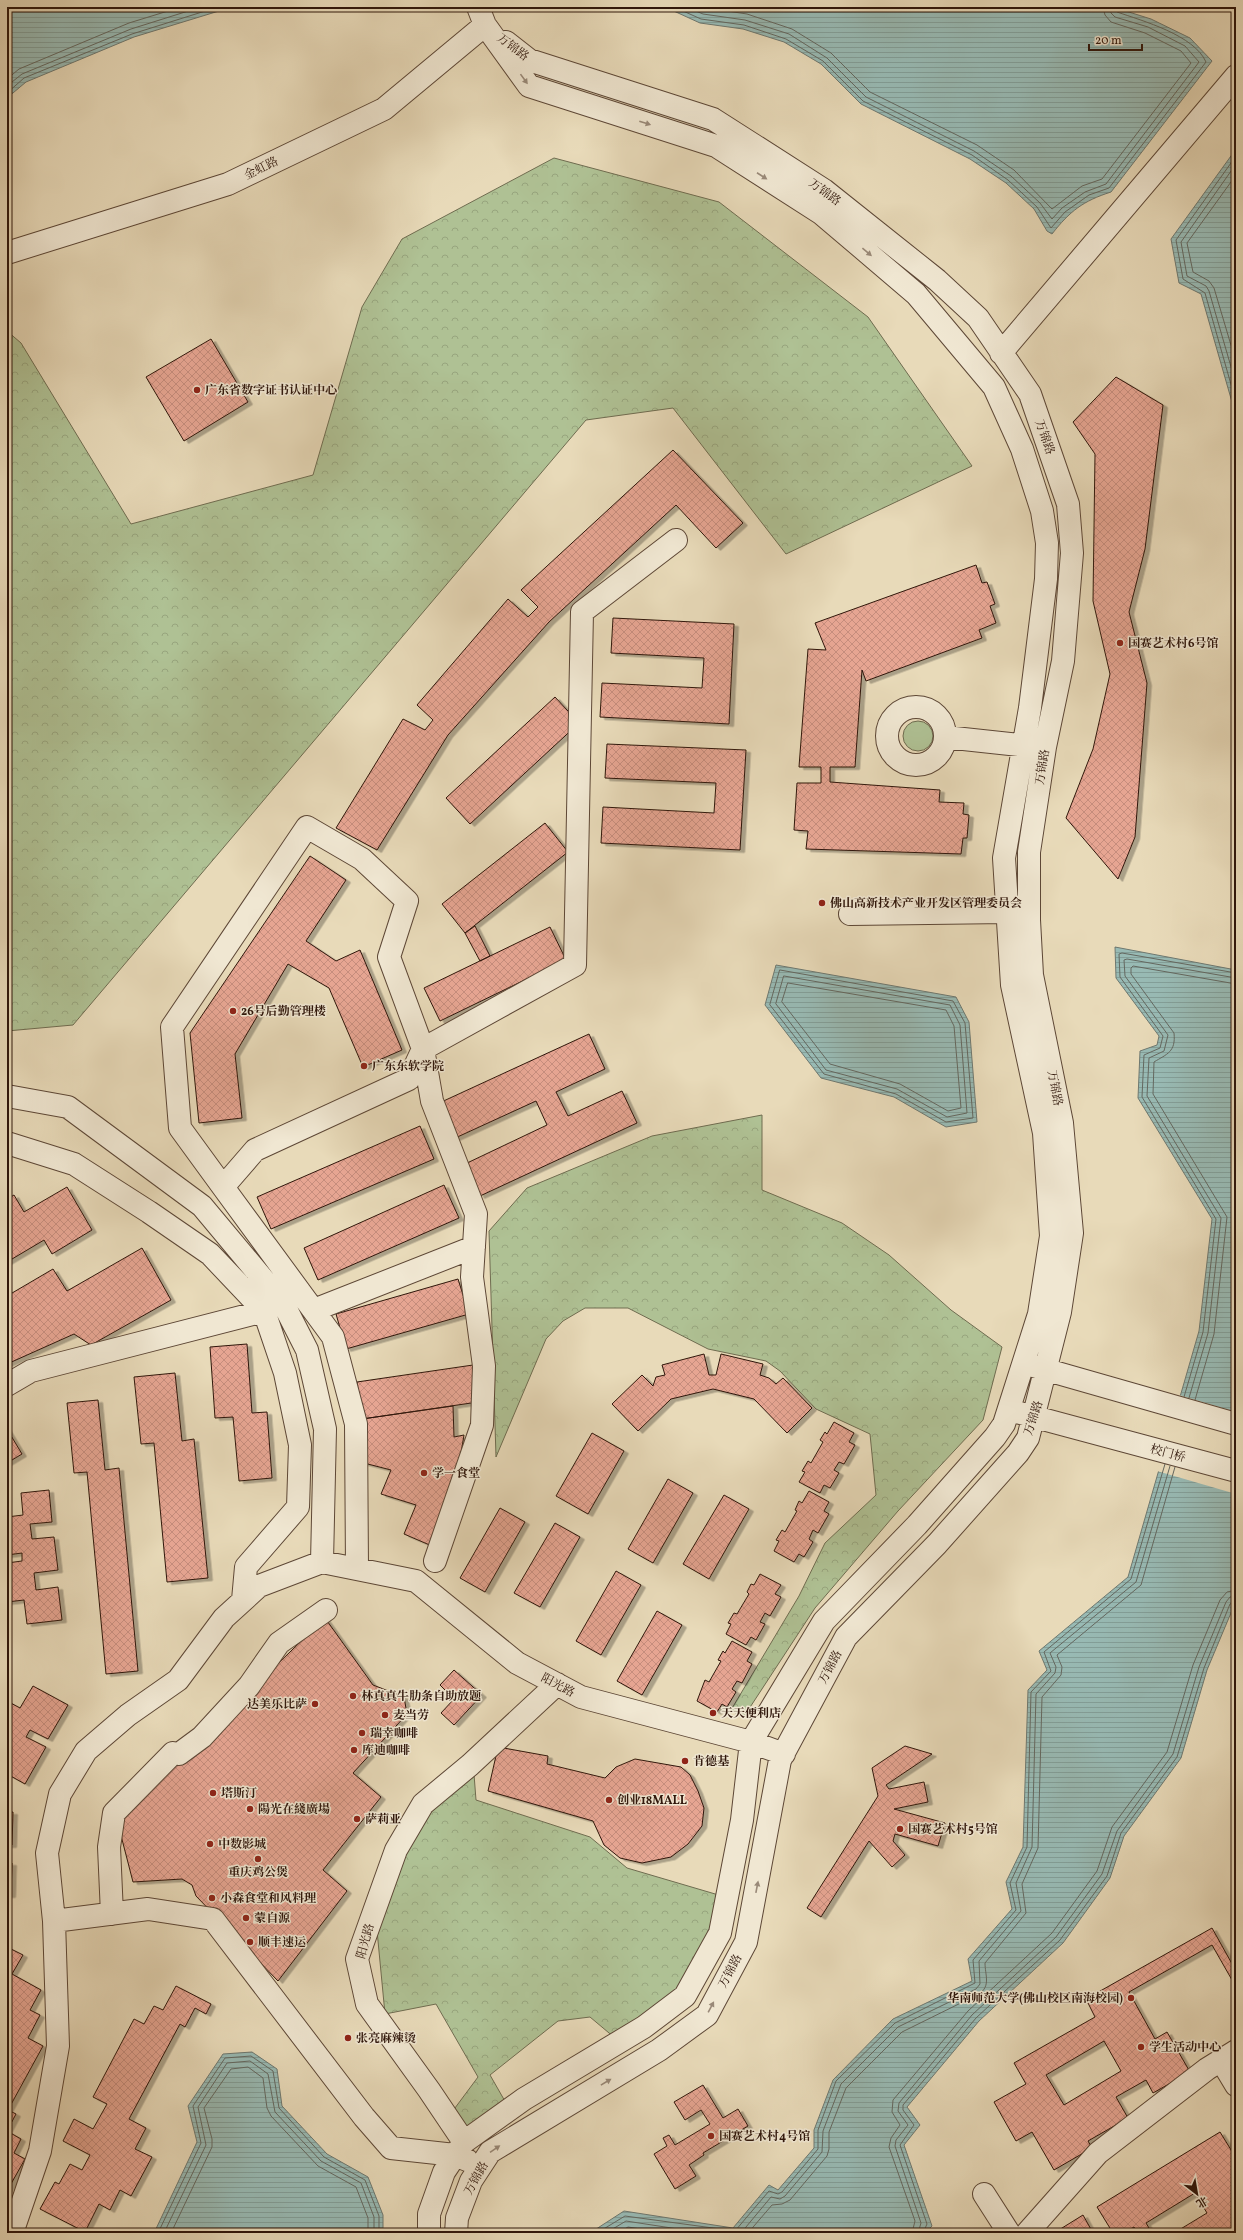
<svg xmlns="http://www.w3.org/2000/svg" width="1243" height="2240" viewBox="0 0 1243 2240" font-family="Vollkorn,'Noto Serif SC',serif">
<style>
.grass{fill:#afc194;stroke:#6f6c50}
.forest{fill:url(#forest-crowns);stroke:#6f6c50}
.water{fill:url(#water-rules);stroke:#6e7870}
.pier{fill:#e8dab9}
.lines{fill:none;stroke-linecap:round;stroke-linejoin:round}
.shore{stroke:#646860;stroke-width:1}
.building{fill:url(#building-cross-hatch);stroke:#2f160b;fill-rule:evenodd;filter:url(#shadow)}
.minor-casing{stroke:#5d4736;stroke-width:24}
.minor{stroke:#f0e7d2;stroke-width:22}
.oneway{fill:#998978}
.poi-dot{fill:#8f2418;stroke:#f0e7d2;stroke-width:1.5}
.labels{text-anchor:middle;stroke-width:3;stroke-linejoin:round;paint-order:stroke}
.street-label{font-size:12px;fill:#2f160b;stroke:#f0e7d2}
.poi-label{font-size:12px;font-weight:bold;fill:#2f160b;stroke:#f0e7d2;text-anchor:start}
</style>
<defs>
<pattern id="forest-crowns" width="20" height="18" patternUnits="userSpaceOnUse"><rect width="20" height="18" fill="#afc194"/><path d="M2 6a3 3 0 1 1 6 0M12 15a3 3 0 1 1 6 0" fill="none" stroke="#97a57e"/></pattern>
<pattern id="water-rules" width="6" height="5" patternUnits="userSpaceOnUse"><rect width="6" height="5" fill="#98bab4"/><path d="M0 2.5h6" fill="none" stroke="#839f99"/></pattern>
<pattern id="building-cross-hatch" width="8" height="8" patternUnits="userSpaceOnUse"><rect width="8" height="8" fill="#e6a592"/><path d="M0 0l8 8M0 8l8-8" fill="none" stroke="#c68d7d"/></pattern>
<filter id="shadow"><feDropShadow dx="4.5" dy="2.5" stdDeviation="0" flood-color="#0004"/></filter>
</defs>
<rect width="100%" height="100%" fill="#e8dab9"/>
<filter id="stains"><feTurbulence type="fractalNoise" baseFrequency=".005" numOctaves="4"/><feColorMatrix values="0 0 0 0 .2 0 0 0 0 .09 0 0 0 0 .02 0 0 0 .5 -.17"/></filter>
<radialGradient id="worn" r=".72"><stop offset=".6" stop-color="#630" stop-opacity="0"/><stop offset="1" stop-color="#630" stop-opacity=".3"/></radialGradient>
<path class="grass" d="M903 736a15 15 0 1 1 30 0a15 15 0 1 1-30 0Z"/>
<path class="forest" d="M554,158L719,202L868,317L972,466L786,554L673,408L586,420L73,1025L7,1031V331L21,343L131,524L313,475L362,307L402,239Z
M762,1115V1190L842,1223L889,1255L951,1310L1002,1347L983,1420L898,1511L815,1608L743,1718L731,1710L799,1596L825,1543L876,1495L870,1434L816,1409L780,1371L766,1361L708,1349L628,1308H585L563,1321L546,1339L496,1457L489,1231L527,1188L652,1136Z
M474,1774L476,1800L590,1837L627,1868L722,1896L715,1931L681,1994L615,2038L590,2017L558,2021L490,2075L506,2103L465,2134L452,2112L478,2077L436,2004L385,2014L376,1920L405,1851L429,1812Z"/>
<path class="water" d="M7,7H232L134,37L26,82L7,98Z
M665,7H1113L1151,19L1190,38L1212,61L1111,192C1083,201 1070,211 1052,234L1047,231L1034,209L1006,183L970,159L861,104L821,64L784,42L743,29L700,23Z
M1236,149V416L1201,294L1179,283L1171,239Z
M1115,947L1236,970V1601L1207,1670L1181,1758L1124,1836L1110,1878L1063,1943L979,2021L907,2107L920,2125L904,2145L932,2226L925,2233H590L624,2211L733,2228L769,2185L778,2190L814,2148V2130L833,2080L893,2019L972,1981L968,1959L1012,1909L1006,1882L1023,1847L1028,1690L1047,1670L1039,1651L1128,1577L1199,1331L1212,1219L1138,1098L1140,1051L1157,1045L1159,1036L1116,978Z
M776,965L956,997L969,1022L977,1122L946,1127L894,1097L821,1078L765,1005Z
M252,2052L277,2069L282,2106L327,2154L368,2177L383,2215V2233H154L197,2142L188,2106L223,2054Z"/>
<path class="pier" d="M1179,1395L1236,1412V1494L1157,1471Z"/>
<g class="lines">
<path class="shore" d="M674,7L701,19L744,25L786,39L823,61L863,101L972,155L1008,180L1037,207L1051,228L1065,212L1089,195L1109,188L1206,62C1194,35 1143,21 1117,12L1114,7
M686,7L703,14L745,20L789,34L827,58L866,97L974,151L1011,176L1040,203L1052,219L1062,208L1085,192L1106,184L1199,62L1185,46L1148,27L1115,17L1111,13L1109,7
M701,7L747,14L792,29L831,53L870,92L977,145L1014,170L1052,209L1082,186L1102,179L1191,63L1181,51L1145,33L1111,22L1105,15L1103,7
M7,79L19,69L129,23L181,7
M7,86L22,74L131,29L201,7
M7,93L24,78L132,34L218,7
M1236,156L1176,240L1183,279L1205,293L1236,402
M1236,164L1181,242L1187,276L1206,286L1209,291L1236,384
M1236,175L1187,243L1193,272L1209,281L1214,288L1236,362
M780,970L953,1001L965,1023L973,1118L946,1122L896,1094L824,1074L770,1005Z
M784,976L950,1005L960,1025L967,1113L947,1117L897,1089L826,1070L776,1004Z
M788,983L946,1010L954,1026L961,1108L948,1111L900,1084L830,1064L782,1002Z
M1184,1397L1203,1332L1216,1219L1142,1097L1144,1055L1160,1048L1163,1036L1120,977L1119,954L1122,953L1236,973
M1189,1398L1208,1333L1221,1218L1147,1096L1149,1058L1164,1051L1168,1035L1125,976L1124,960L1127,959L1236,978
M1195,1400L1214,1334L1227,1217L1153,1094L1154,1062C1167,1054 1176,1052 1174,1033L1131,974V968L1133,966L1236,984
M158,2233L201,2143L193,2106L225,2058L251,2056L273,2071L279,2108L324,2157L365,2180L379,2216V2233
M164,2233L206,2145L198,2107L227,2063L250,2061L268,2074L275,2112L321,2161L361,2183L374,2217V2233
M171,2233L212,2147V2139L204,2108L231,2069L248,2067L263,2078L267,2108L271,2116L318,2166L356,2187L368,2218V2233
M597,2233L625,2216L735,2231L769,2191L778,2194L782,2192L818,2149V2130L836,2081L895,2023L975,1983L973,1960L1016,1910L1010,1883L1027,1847L1031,1692L1051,1671L1044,1652L1131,1579L1165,1464
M606,2233L626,2221L704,2233
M618,2233L628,2227L666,2233
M741,2233L771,2197L780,2199L785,2196L822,2152L823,2131L841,2084L898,2027L976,1989L980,1984L979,1961L1021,1911L1016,1883L1032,1847L1036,1694L1055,1673L1056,1667L1050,1653L1136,1582L1170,1466
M748,2233L772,2205L782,2204L790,2200L827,2156L829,2149V2132L846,2088L902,2032L979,1994C991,1986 985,1975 985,1963L1026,1913L1022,1884L1038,1848L1042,1697L1061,1675L1062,1667L1057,1655L1141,1585L1175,1467
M912,2233L915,2221L889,2147L891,2138L900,2125L892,2112L893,2100L968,2011L1052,1933L1097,1871L1112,1827L1167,1752L1193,1665L1220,1600L1227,1592L1236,1590
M918,2233L921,2223L895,2146L896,2140L908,2125L898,2111L899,2103L972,2015L1056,1937L1102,1874L1117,1831L1173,1754L1199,1667L1226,1602L1230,1597L1236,1596
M923,2233L927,2224L900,2145L914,2125L903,2110V2105L976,2018L1060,1940L1107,1876L1121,1833L1177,1757L1204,1668L1230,1604L1236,1601"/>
</g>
<path class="building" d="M211,339L248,402L184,441L146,377Z
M1116,377L1163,405L1145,549L1129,612L1147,683L1135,837L1118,879L1066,818L1093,749L1110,674L1093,601L1095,454L1073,422Z
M673,450L743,523L716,548L676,505L549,622L448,735L377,850L336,828L403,719L425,730L433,720L417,705L508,599L528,617L538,607L521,590Z
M976,565L982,583L987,582L995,604L990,606L996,623L979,630L982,638L866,681L862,670L855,767H830V782L940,790L939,802L964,803L963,814L969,815L967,838H963L961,854L806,849L808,831L794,830L797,783H821V767H799L808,649L826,650L815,623Z
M613,618L734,624L729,724L600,717L602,683L702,688L704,658L611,653Z
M555,697L579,723L470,824L446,798Z
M607,744L746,750L740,850L601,843L603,807L714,813L716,783L605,778Z
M545,823L568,852L465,933L442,904Z
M310,856L346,880L306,941L336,961L360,950L402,1050L363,1067L329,988L288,964L235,1054L242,1118L199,1123L190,1033Z
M475,926L490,956L480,961L465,933Z
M550,927L566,960L440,1021L424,988Z
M589,1034L605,1069L556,1092L568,1116L622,1091L637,1123L480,1196L465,1164L547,1125L536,1101L453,1139L437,1104Z
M420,1126L434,1159L271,1229L257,1197Z
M444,1185L459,1218L318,1280L304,1248Z
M67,1187L92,1230L52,1254L44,1240L7,1262V1199L14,1195L24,1212Z
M142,1248L171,1300L91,1345L74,1334L7,1364V1296L53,1269L67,1291Z
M458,1279L469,1314L346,1349L336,1314Z
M247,1344L252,1413L267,1412L272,1478L239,1481L233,1417L215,1418L210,1347Z
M704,1354L709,1375H716L721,1354L763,1364L760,1375L769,1378L776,1384L783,1378L812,1408L787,1433L754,1399L713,1389L671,1399L638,1431L612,1404L642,1375L653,1386L656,1377L665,1375L662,1365Z
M473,1365L478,1402L362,1419L357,1382Z
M175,1373L182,1441L194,1439L208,1578L167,1582L154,1443L141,1444L134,1377Z
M98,1400L105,1470L119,1468L138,1671L106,1674L87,1472L74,1473L67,1403Z
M453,1406L454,1437L464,1435L457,1477L432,1546L404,1534L416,1505L381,1494L391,1470L360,1462L362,1419Z
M834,1422L854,1433L849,1442L855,1445L844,1464L839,1462L834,1470L839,1473L830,1488L824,1485L820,1493L799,1482L805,1472L802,1471L808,1461L811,1463L823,1442L820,1440L825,1432L827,1434Z
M7,1429L22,1454L7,1463Z
M592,1433L624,1451L588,1514L556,1496Z
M668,1479L693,1493L653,1563L628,1549Z
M49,1490L52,1522L30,1524L32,1539L54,1537L58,1570L34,1573L36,1590L58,1587L62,1620L27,1624L24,1600L7,1602V1563L22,1561V1553L7,1555V1517L23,1515L21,1493Z
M809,1491L829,1502L824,1511L829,1514L818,1533L813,1530L809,1539L813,1542L804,1557L799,1554L794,1562L774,1551L779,1541L776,1540L782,1530L785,1532L797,1511L795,1510L799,1501L802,1503Z
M724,1495L749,1509L709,1579L683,1564Z
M500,1508L525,1522L485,1592L460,1578Z
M555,1523L580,1537L540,1607L514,1593Z
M616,1571L641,1585L601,1655L576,1641Z
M760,1574L781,1585L775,1594L781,1597L770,1616L765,1613L760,1622L765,1624L756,1640L751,1637L746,1645L726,1634L731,1624L728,1623L734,1613L737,1614L749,1594L747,1592L751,1584L754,1585Z
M657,1611L682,1625L642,1695L617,1681Z
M325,1618L373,1685L404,1697L407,1714L353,1773L381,1797L323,1870L347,1891L278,1981L196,1896L192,1885L182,1879L133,1882L117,1820Z
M732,1641L752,1652L747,1661L752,1664L742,1683L737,1681L732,1689L736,1692L727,1707L722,1704L717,1712L697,1701L705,1680L709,1682L721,1661L718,1660L723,1651L725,1653Z
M454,1670L482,1695L454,1725L441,1713L454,1699L440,1685Z
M33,1686L68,1705L48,1739L30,1730L26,1737L46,1747L25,1784L7,1774V1701L20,1708Z
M905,1746L932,1754L886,1785L889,1789L924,1782L928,1802L894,1809L945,1823L938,1846L895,1834L893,1841L905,1855L892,1867L869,1841L821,1917L807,1908L878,1796L872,1768Z
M498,1747L548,1756L547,1764L605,1778L616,1767L635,1759L681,1767L690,1775L698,1791L704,1808L702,1826L688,1844L671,1857L642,1863L620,1858L604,1845L593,1821L488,1791Z
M7,1812H13L12,1845H7Z
M7,1863H12L11,1895H7Z
M1212,1928L1236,1971V1987L1212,1945L1129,1992L1155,2039L1167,2032L1190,2072L1153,2093L1146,2080L1116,2097L1128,2118L1088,2141L1092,2148L1054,2170L1032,2132L1016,2141L994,2102L1026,2084L1014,2063L1095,2017L1086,1999ZM1104,2041L1121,2071L1064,2105L1046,2075Z
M7,1947L23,1955L12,1974L41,1990L30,2010L40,2015L28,2038L43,2046L8,2110L16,2114L7,2131Z
M176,1986L211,2004L206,2014L195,2008L185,2027L180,2024L129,2119L146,2128L135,2149L152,2157L131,2196L120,2190L110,2210L99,2204L85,2232L40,2209L55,2182L59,2184L70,2164L82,2170L90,2155L63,2141L74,2119L93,2129L107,2104L93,2097L134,2019L144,2024L154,2006L163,2010Z
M703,2085L723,2118L738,2109L748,2126L703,2153L704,2155L689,2165L696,2176L675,2189L654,2154L667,2146L663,2138L669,2135L675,2145L710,2124L701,2110L685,2120L674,2102Z
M7,2131L21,2139L14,2153L25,2159L7,2191Z
M1220,2132L1236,2158V2233H1174L1207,2213L1195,2193L1146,2223L1152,2233H1138L1134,2227L1124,2233H1113L1097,2207Z
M1083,2215L1093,2233H1054Z"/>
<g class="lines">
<g class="minor-casing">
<path id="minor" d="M7,253L228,184L384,109L485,25
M1001,353L1236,76
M887 736a29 29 0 1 1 58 0a29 29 0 1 1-58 0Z
M945,737L1037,747
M850,914L1007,912
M7,1096L68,1107L202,1206L283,1303L307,1350L325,1429L322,1562
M7,1143L74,1164L149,1212L210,1254L264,1311L285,1373L300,1445L298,1507L246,1567L243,1600
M223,1187L180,1128L172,1027L307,827L362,859L407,901L389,957L423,1049L432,1101L476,1214L472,1277L484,1366L482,1425L435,1561
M314,1310L474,1247
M1033,1366L1236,1424
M7,1385L31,1371L264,1311
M1020,1413L1236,1471
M357,1568L356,1424L333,1337L223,1187L255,1150L409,1079L423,1049L575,965L582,612L676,540
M112,1914L109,1847L114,1813L173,1753L179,1754L202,1737L249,1686L279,1643L326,1610
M54,1921L148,1909L213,1919L364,2117L391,2148L455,2155L467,2160
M1221,2060L1236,2085
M464,2142L429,2090L367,2004L357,1959L396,1850L423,1804L470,1765L557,1684
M984,2194L1009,2233
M12,2233L40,2151L58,2046L54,1921L47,1853L60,1794L86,1751L128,1715L178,1680L224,1618L259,1586L322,1562L416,1581L517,1663L581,1697L751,1742L784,1754
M429,2233V2214L444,2172L464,2142L524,2099L644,2027L685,1996L720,1933L742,1820L751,1742L824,1621L917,1525L995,1437L1004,1424L1039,1314L1051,1236L1044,1133L1012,985L1004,858L1030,708L1046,579L1047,543L1042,511L1022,449L994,387L916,294L822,214L716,146L529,86L485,25L478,7
M456,2233L457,2218L471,2181L490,2152L659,2050L707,2015L746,1942L780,1760L846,1637L937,1544L1018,1453L1028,1438L1060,1312L1072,1233L1062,1123L1032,975L1029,920V852L1045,747L1063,661L1072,553L1068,504L1030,394L978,318L937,280L824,190L713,119L529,60L506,42
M1027,2233L1098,2153L1207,2069L1236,2051"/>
</g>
<use href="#minor" class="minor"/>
</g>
<defs><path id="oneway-solid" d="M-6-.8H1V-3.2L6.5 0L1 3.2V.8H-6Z"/></defs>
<g class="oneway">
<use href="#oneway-solid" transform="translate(524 79) rotate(54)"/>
<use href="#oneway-solid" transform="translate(645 123) rotate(18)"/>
<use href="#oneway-solid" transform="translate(762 176) rotate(33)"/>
<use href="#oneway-solid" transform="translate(867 252) rotate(40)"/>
<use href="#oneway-solid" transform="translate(757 1887) rotate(-79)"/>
<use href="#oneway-solid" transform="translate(711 2007) rotate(-62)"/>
<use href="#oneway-solid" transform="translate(606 2082) rotate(-31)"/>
<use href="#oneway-solid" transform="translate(495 2149) rotate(-34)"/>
</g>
<g class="poi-dot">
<circle cx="197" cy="390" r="4"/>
<circle cx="1120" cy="643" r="4"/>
<circle cx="822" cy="903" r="4"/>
<circle cx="233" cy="1011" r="4"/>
<circle cx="364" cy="1066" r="4"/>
<circle cx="424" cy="1473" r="4"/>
<circle cx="353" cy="1696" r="4"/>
<circle cx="315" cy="1704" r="4"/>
<circle cx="713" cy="1713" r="4"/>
<circle cx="385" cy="1715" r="4"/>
<circle cx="362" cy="1733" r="4"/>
<circle cx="354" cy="1750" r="4"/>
<circle cx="685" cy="1761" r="4"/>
<circle cx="213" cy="1793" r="4"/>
<circle cx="609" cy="1800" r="4"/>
<circle cx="250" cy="1809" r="4"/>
<circle cx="357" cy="1819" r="4"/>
<circle cx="900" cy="1829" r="4"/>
<circle cx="210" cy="1844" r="4"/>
<circle cx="258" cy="1859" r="4"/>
<circle cx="212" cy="1898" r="4"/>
<circle cx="246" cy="1918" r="4"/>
<circle cx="250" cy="1942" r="4"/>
<circle cx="1131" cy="1998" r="4"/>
<circle cx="348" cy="2038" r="4"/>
<circle cx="1141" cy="2047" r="4"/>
<circle cx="711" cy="2136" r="4"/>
</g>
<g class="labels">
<g class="street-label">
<text transform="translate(513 47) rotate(37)" y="4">万锦路</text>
<text transform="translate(261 168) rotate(-26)" y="4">金虹路</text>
<text transform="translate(825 192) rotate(36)" y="4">万锦路</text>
<text transform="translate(1045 437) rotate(71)" y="4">万锦路</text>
<text transform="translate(1042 767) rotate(-81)" y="4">万锦路</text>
<text transform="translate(1055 1088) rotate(79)" y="4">万锦路</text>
<text transform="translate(1033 1418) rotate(-72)" y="4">万锦路</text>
<text transform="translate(1168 1453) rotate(15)" y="4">校门桥</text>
<text transform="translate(830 1667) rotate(-62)" y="4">万锦路</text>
<text transform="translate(558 1685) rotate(28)" y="4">阳光路</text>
<text transform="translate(365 1941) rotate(-74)" y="4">阳光路</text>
<text transform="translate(730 1971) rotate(-62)" y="4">万锦路</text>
<text transform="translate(476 2178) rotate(-61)" y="4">万锦路</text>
</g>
<g class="poi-label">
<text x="205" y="394">广东省数字证书认证中心</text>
<text x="1128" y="647">国赛艺术村6号馆</text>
<text x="830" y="907">佛山高新技术产业开发区管理委员会</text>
<text x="241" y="1015">26号后勤管理楼</text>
<text x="372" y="1070">广东东软学院</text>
<text x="432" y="1477">学一食堂</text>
<text x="361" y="1700">林真真牛肋条自助放题</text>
<text x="307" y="1708" text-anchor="end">达美乐比萨</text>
<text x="721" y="1717">天天便利店</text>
<text x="393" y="1719">麦当劳</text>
<text x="370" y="1737">瑞幸咖啡</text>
<text x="362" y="1754">库迪咖啡</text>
<text x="693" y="1765">肯德基</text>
<text x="221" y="1797">塔斯汀</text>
<text x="617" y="1804">创业18MALL</text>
<text x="258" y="1813">陽光在綫廣場</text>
<text x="365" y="1823">萨莉亚</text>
<text x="908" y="1833">国赛艺术村5号馆</text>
<text x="218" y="1848">中数影城</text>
<text x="258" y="1876" text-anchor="middle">重庆鸡公煲</text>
<text x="220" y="1902">小森食堂和风料理</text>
<text x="254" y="1922">蒙自源</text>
<text x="258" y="1946">顺丰速运</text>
<text x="1123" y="2002" text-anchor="end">华南师范大学(佛山校区南海校园)</text>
<text x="356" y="2042">张亮麻辣烫</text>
<text x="1149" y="2051">学生活动中心</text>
<text x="719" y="2140">国赛艺术村4号馆</text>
</g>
</g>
<rect width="1243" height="2240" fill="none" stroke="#e8dab9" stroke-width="24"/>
<rect x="8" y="8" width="1227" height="2224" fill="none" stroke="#2f160b" stroke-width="2"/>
<rect x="12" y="12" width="1219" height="2216" fill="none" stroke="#2f160b"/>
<g transform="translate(1197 2194) rotate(149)" stroke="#f0e7d2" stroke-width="3" paint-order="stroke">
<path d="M0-3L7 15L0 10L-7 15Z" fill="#2f160b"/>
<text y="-6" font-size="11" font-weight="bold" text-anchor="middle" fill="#2f160b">北</text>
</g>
<path d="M1089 44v6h53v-6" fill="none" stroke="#2f160b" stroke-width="2"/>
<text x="1095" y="44" font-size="12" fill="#2f160b" stroke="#f0e7d2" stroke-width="3" paint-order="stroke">20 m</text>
<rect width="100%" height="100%" filter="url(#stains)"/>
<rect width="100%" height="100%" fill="url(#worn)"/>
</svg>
